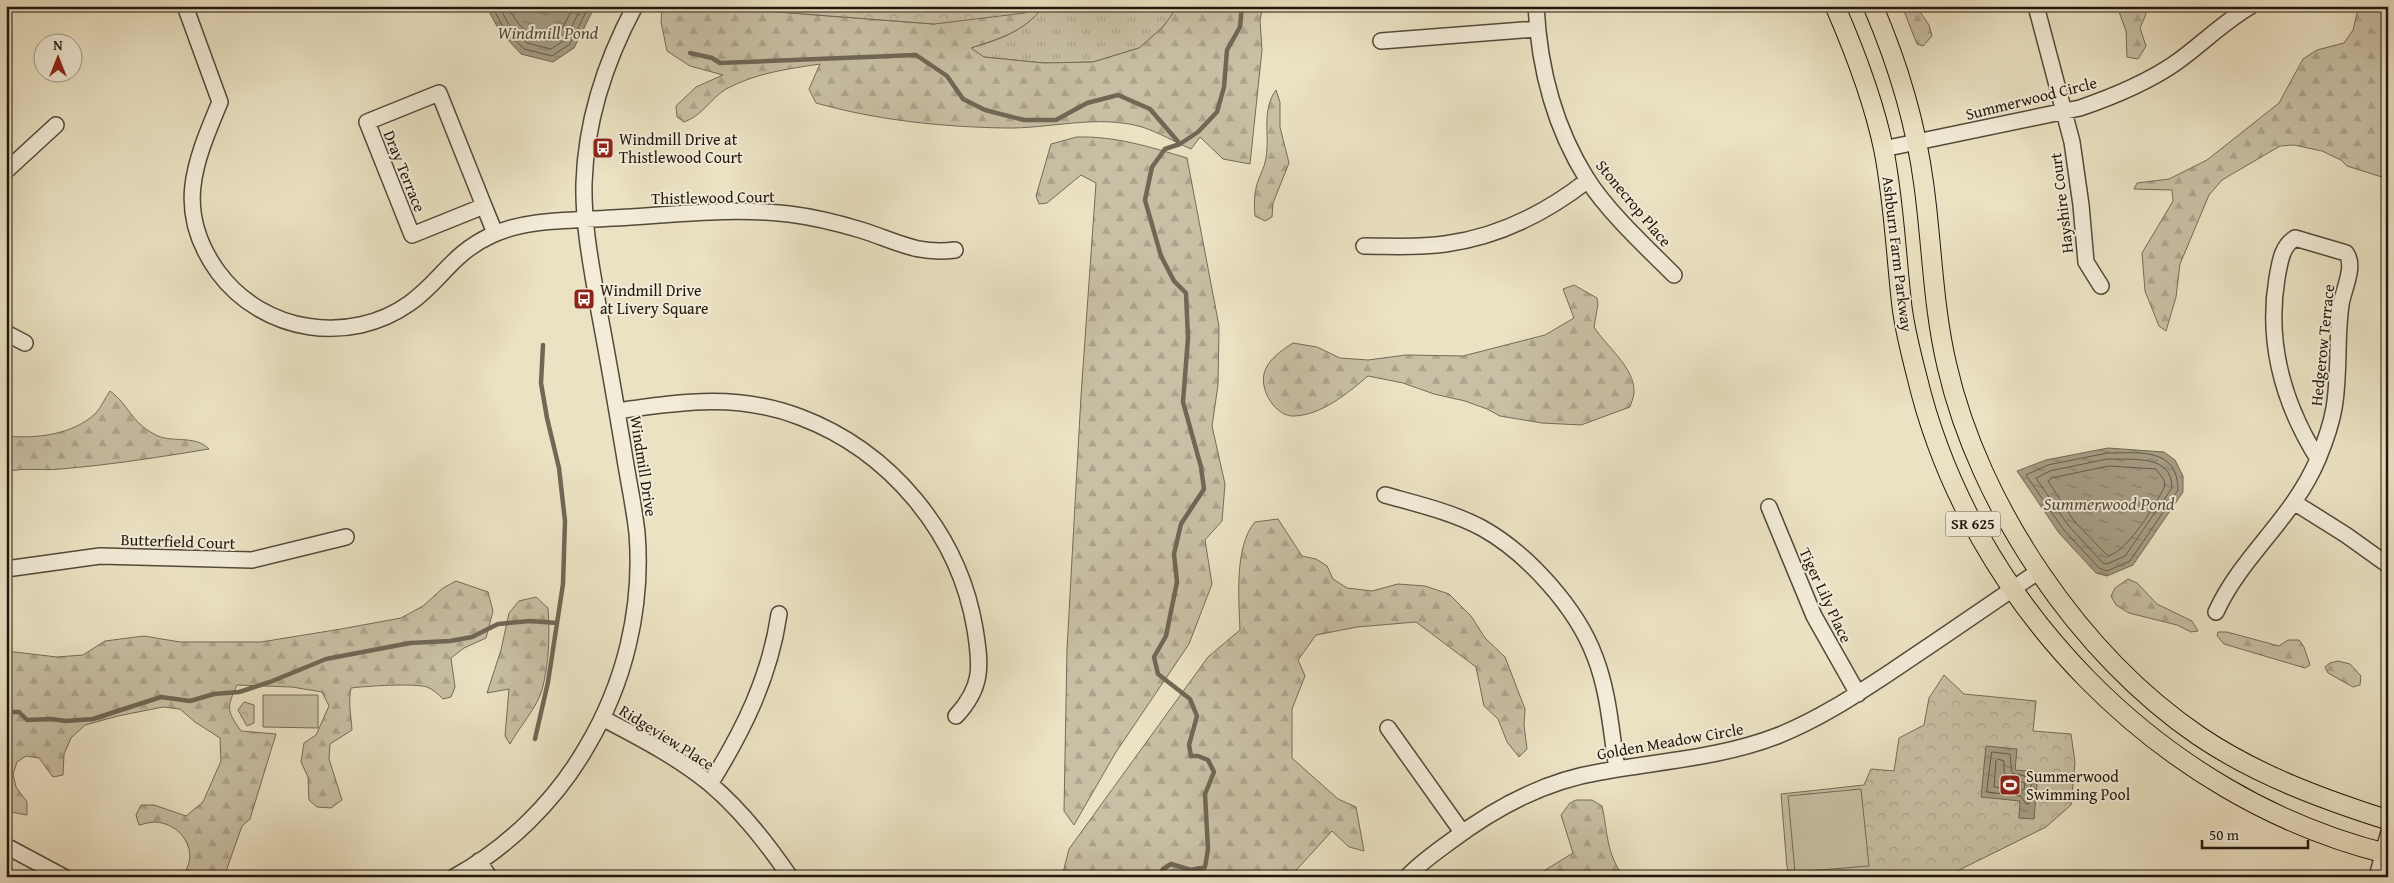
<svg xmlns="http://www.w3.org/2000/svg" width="2394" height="883" viewBox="0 0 2394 883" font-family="'Gentium Book Plus',serif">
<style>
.grass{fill:url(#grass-tufts);stroke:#746b58}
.forest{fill:url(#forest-firs);stroke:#746b58}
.park{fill:url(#park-crowns);stroke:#746b58}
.pitch{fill:#c8bfa4;stroke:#746b58}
.water{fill:url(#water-ripples);stroke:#706755}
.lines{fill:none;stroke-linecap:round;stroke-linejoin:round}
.shore{stroke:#635a49;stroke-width:1}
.stream{stroke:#706755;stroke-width:4.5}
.minor-casing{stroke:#534a3a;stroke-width:18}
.major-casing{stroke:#20170d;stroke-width:21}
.minor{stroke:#f2ecd8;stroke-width:15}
.major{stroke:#ebe2c3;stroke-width:19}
.labels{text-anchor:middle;stroke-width:4;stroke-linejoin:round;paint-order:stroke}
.shield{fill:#f2ecd8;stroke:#5f574a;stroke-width:1}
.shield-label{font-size:15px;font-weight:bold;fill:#20170d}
.street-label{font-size:16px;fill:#20170d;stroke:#f2ecd8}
.poi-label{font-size:16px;fill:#20170d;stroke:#f2ecd8;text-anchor:start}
.water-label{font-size:18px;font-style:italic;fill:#564d3d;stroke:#f2ecd8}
</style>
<defs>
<pattern id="grass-tufts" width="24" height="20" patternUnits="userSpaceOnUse" patternTransform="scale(1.25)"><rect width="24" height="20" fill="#c8bfa4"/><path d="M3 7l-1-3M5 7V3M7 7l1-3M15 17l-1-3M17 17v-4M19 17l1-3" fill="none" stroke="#aca38c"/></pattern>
<pattern id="forest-firs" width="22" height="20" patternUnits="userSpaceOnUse" patternTransform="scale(1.25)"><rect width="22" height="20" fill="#c8bfa4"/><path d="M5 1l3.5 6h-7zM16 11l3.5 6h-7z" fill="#aca38c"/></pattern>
<pattern id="park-crowns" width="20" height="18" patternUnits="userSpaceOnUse" patternTransform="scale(1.25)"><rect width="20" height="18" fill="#c8bfa4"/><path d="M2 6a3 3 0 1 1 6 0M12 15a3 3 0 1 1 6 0" fill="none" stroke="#aca38c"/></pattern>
<pattern id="water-ripples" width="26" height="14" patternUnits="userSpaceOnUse" patternTransform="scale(1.25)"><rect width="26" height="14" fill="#a69d85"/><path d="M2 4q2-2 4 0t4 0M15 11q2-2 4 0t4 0" fill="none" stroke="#877f6b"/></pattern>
</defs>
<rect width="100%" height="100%" fill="#ebe2c3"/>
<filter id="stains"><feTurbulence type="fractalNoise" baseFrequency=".004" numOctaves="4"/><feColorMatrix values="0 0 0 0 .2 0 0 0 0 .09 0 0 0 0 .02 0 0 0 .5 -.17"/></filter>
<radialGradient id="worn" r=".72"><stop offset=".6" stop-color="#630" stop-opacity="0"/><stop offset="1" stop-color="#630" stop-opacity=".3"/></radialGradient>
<path class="grass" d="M1044,6H1178L1163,27L1139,48L1093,62L1044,63L984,57L970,48C999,40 1025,31 1044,6Z"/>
<path class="forest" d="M666,6H699L934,24L1008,6H1044C1023,33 1000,38 971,48L984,57L1044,63L1093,62L1139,48L1163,27L1178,6H1263L1260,20L1262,50L1250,164L1223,159L1200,137L1191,149C1175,142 1158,132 1142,127C1098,114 1049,129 1005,128C942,127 876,120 816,103L809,89L820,64C787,69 756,73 726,89C710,99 702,116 684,122L677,117L676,106L696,87L723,75L690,66L667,51L661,22L662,9Z
M1902,6H1916L1929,25L1932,36L1923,46L1917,44Z
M2117,6H2142L2146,14L2140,28L2146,46L2138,59L2127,57L2126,31Z
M2364,6H2388V179L2347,166L2341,160L2322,151L2294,145L2280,146L2222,180L2209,195L2180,264L2176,297L2166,331L2159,326L2145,291L2142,253L2173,201L2172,190L2134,189L2137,183L2169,179L2207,160L2279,103L2303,59L2317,50L2344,43L2353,30L2358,9Z
M1276,90L1280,102V127L1289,163L1273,203L1272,217L1265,221L1255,216C1254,203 1254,193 1258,181C1261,173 1265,166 1266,158C1270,134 1261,111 1276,90Z
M1077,137C1116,136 1150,147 1187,158L1219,326L1218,385L1212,426L1225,484L1222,521L1205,540L1212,584L1189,644L1116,752L1074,825L1064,811L1067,649L1081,396L1096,183L1081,175L1047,203L1039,204L1036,196L1051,144Z
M1574,285L1597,298L1598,304L1594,327C1606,346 1635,368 1634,392C1634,397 1631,403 1630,407L1581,425L1542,423L1500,416L1487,409L1465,401L1434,394L1403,383L1368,376C1348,393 1322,415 1294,416C1276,417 1260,391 1264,374C1267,360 1282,350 1293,343L1317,347L1340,358L1368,360L1406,355L1463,356L1545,335L1574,318L1563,289Z
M110,391C129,405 131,422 154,434C170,444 195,434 209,449C160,457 110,465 60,469C42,471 24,467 6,472V436C35,439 72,435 95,414C101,408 105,398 110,391Z
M1278,519L1302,556L1316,559L1327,566L1333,579L1347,588L1372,591L1398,584L1425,586L1449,594L1471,616L1485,638L1505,657L1525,709L1524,725L1527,749L1519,757L1507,742L1498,719L1484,706L1476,667L1416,622L1357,627L1316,635L1298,660L1305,676L1292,709V758L1338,799L1356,807L1364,851L1349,847L1332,831L1290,877H1062L1069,849L1208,657L1240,630C1239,600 1234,546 1255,522Z
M2128,579L2137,583L2157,604L2192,621L2198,631L2191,632L2177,625L2129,613L2116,605L2111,596L2115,588Z
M456,581L488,592L493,611L486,638L464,648L451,658L455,687L451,697L443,699C438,694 434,690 427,687C414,683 367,686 351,688C348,703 351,715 352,730L330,744L329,759L342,800L331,808L317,807L309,800L308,777L301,762L304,743L316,735L329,706L322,692L292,687L237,685C227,707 226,710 241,731L276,734L250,819L242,826L224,877H188L186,870C198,849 180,823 155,822C150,822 144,824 139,825L136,815L141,805H154L186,816L203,802L221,761L220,738L195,722L180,709L163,707L118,716L85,725L71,738L64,754L63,775L53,777L39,758L26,756L17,762L13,774L16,787L27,802V815L6,811V651L57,657L83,655L105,641L144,636L180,642H261L341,629L401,618L423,606L443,588Z
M536,597L548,608C550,634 549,664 542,690C536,709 520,726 510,744L505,736L509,689L487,693L501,650L509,613L519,601Z
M2218,632H2227L2279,646L2288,640H2299L2304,647L2310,665L2305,668L2224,644L2217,636Z
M2338,661L2350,664L2361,676L2360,685L2353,687L2328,673L2325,667L2330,663Z
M1576,800H1592L1602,806C1608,833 1606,854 1624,877H1538L1542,872L1573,853L1561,815L1570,803Z"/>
<path class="park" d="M699,6H1029L1025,13L934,24Z
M1944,675L1964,694L2036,701L2033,731L2071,734L2075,762L2071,805L2046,827L1945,877H1791L1787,867L1781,794L1864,785L1871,769L1894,771L1899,738L1924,725L1929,698Z
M244,702L254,705V723L247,726L238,710Z"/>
<path class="pitch" d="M263,695H318V728L263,727Z
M1861,789L1869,866L1795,872L1788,796Z"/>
<path class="water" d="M486,6H595L574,48L553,62L521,54L499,30Z
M2108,448L2164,452L2175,460L2183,476V492L2133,565L2107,576L2096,573L2059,533L2017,471L2046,460Z
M1986,746L2017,749L2015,770L2038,772L2034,819L2019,818L2020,801L1981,797Z"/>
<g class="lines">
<path class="shore" d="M492,6L503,27L524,49L552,56L570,44L589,6
M499,6L508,23L527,43L551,49L565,40L582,6
M507,6C518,26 527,36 549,41L559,35L574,6
M2108,453C2139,453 2178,447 2178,490L2130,561L2107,571L2099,568L2063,529L2026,475L2048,465Z
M2108,459C2133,460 2172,454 2172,488L2125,556L2107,564L2103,563L2068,525L2036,478L2050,471Z
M2109,466L2156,469L2164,480L2165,486C2155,505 2129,550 2108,556L2074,521L2048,481L2052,478Z
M1992,752L2010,754L2012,773L2032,778L2029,804H2026L2021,796L1987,792Z
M1998,759L2004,761V772L2008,778L2025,783L2024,790L1994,787L1996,761Z"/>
<path class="stream" d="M690,53L712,58L720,63L916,55L947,76L963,99L985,110L1024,120H1056L1087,103L1118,95L1150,109L1180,144
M6,712H19L27,720L51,719L66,721L93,719L161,697L190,701L214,694L239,692L270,682L326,659L410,643L450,641L472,637L498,624L530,621L557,623
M535,739L548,682L563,584L565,521L559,468L547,418L541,383L543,345
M1157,877L1163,869L1171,864L1191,870L1205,867L1208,849L1205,794L1214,772L1208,760L1198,756H1191L1189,745L1197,716L1190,699L1158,674L1154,657L1166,636L1177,582L1174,554L1181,524L1204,489L1201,467L1183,402L1188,338L1186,293L1174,281L1161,256L1145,200L1152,167L1165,149L1180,144L1198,132L1217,112L1224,87L1227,50L1240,27L1242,6"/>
<g class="minor-casing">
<path id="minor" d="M185,6L220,102C194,164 174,211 218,272C263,333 350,346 410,303C442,280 452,253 492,235C528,218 575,221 613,218C671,215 731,207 789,214C813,217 838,223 861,230C896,241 917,255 955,250
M1536,6C1539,67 1555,128 1587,179C1608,212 1646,247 1674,275
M2036,6L2072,142L2081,205L2086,262L2101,286
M1381,41L1537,29
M439,93L484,206L412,235L367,122Z
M1883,149L2080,108C2112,97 2146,83 2174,64C2200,46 2223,22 2251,6
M6,171L56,125
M484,206L495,233
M2295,238L2346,253C2356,266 2343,290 2341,305C2336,339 2340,374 2334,408C2331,426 2325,442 2318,459C2283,403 2266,344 2277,278C2280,263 2281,247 2295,238Z
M1364,246C1390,246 1418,248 1445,244C1497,237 1546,213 1588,180
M6,333L25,343
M617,411C681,402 737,393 800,417C890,451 959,533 975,629C981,666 983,687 956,716
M1385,495C1417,504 1452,512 1482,528C1527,553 1577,608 1595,657C1609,693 1611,732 1617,769
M2295,503L2346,535L2388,565
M1769,507L1814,616L1858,694
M6,569L100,556L252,560L346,537
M2216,612C2242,555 2292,520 2318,459
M604,719C640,738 677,757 709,783C740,809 767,843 790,877
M1388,728L1462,832
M710,784C743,731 770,677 779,614
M6,846L64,877
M479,861L489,877
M454,877C508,848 556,800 586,748C625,683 643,608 637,533C634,506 628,479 624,453C616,405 608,358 599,311C592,269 583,227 584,183C586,120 605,62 635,6
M1407,877C1420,863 1436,852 1451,841C1496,807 1544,781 1600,772C1660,761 1720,758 1777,736C1820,719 1857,694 1895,669C1943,637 1991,604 2039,571
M2377,877L2388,835"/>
</g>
<g class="major-casing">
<path id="major" d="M1835,6C1855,52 1874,101 1884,151C1894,202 1896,255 1902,307C1905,330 1911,354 1917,377C1971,603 2160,798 2388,854
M1873,6C1898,64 1916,124 1924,186C1932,245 1933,307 1947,366C1979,506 2080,655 2199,736C2257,775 2322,799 2388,820"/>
</g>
<use href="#minor" class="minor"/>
<use href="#major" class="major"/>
</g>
<defs>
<g id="bus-square" transform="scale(1.125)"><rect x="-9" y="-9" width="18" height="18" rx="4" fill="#8f2418" stroke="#f2ecd8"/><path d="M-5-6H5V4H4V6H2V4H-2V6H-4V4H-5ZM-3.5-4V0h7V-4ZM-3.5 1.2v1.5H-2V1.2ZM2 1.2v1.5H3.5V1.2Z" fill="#fff"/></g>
<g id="stadium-square" transform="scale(1.125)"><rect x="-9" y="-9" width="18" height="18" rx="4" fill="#8f2418" stroke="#f2ecd8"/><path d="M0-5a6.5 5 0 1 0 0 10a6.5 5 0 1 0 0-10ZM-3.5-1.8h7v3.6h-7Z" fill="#fff"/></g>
</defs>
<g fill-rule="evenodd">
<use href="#bus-square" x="603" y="148"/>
<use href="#bus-square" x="584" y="299"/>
<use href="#stadium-square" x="2010" y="785"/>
</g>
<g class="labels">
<rect class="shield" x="1945.5" y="511.5" width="55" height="25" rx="4"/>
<g class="shield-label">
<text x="1973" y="529">SR 625</text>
</g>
<g class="street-label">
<text transform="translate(2031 98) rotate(-14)" y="6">Summerwood Circle</text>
<text transform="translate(405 171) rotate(68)" y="6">Dray Terrace</text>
<text transform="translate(713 197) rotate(-1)" y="6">Thistlewood Court</text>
<text transform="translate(1634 203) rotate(50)" y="6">Stonecrop Place</text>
<text transform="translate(2061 203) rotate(-97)" y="6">Hayshire Court</text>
<text transform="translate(1898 254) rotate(83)" y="6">Ashburn Farm Parkway</text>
<text transform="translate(2322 345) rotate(-84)" y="6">Hedgerow Terrace</text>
<text transform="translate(644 466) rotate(81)" y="6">Windmill Drive</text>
<text transform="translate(178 541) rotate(2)" y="6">Butterfield Court</text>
<text transform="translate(1826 595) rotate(65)" y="6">Tiger Lily Place</text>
<text transform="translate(667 737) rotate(32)" y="6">Ridgeview Place</text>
<text transform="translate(1670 741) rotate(-10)" y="6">Golden Meadow Circle</text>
</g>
<g class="poi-label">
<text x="619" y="145">Windmill Drive at<tspan x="619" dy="18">Thistlewood Court</tspan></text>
<text x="600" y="296">Windmill Drive<tspan x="600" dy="18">at Livery Square</tspan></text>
<text x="2026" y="782">Summerwood<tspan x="2026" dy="18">Swimming Pool</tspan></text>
</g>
<g class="water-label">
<text x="548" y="39">Windmill Pond</text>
<text x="2109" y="510">Summerwood Pond</text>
</g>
</g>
<rect width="2394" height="883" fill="none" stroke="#ebe2c3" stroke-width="25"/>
<rect x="8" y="8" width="2379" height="868" fill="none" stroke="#20170d" stroke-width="2.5"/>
<rect x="12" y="12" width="2369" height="858" fill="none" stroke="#20170d"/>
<g transform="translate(58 58)"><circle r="24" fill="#f2ecd8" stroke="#9e9787"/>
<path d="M0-4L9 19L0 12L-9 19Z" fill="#8f2418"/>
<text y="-8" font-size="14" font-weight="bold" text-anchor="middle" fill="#20170d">N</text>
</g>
<path d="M2202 840v8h106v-8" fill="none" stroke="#20170d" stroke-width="2.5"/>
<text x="2209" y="840" font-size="15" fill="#20170d" stroke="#f2ecd8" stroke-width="4" paint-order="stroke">50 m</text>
<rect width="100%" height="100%" filter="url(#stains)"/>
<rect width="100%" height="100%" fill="url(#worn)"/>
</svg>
